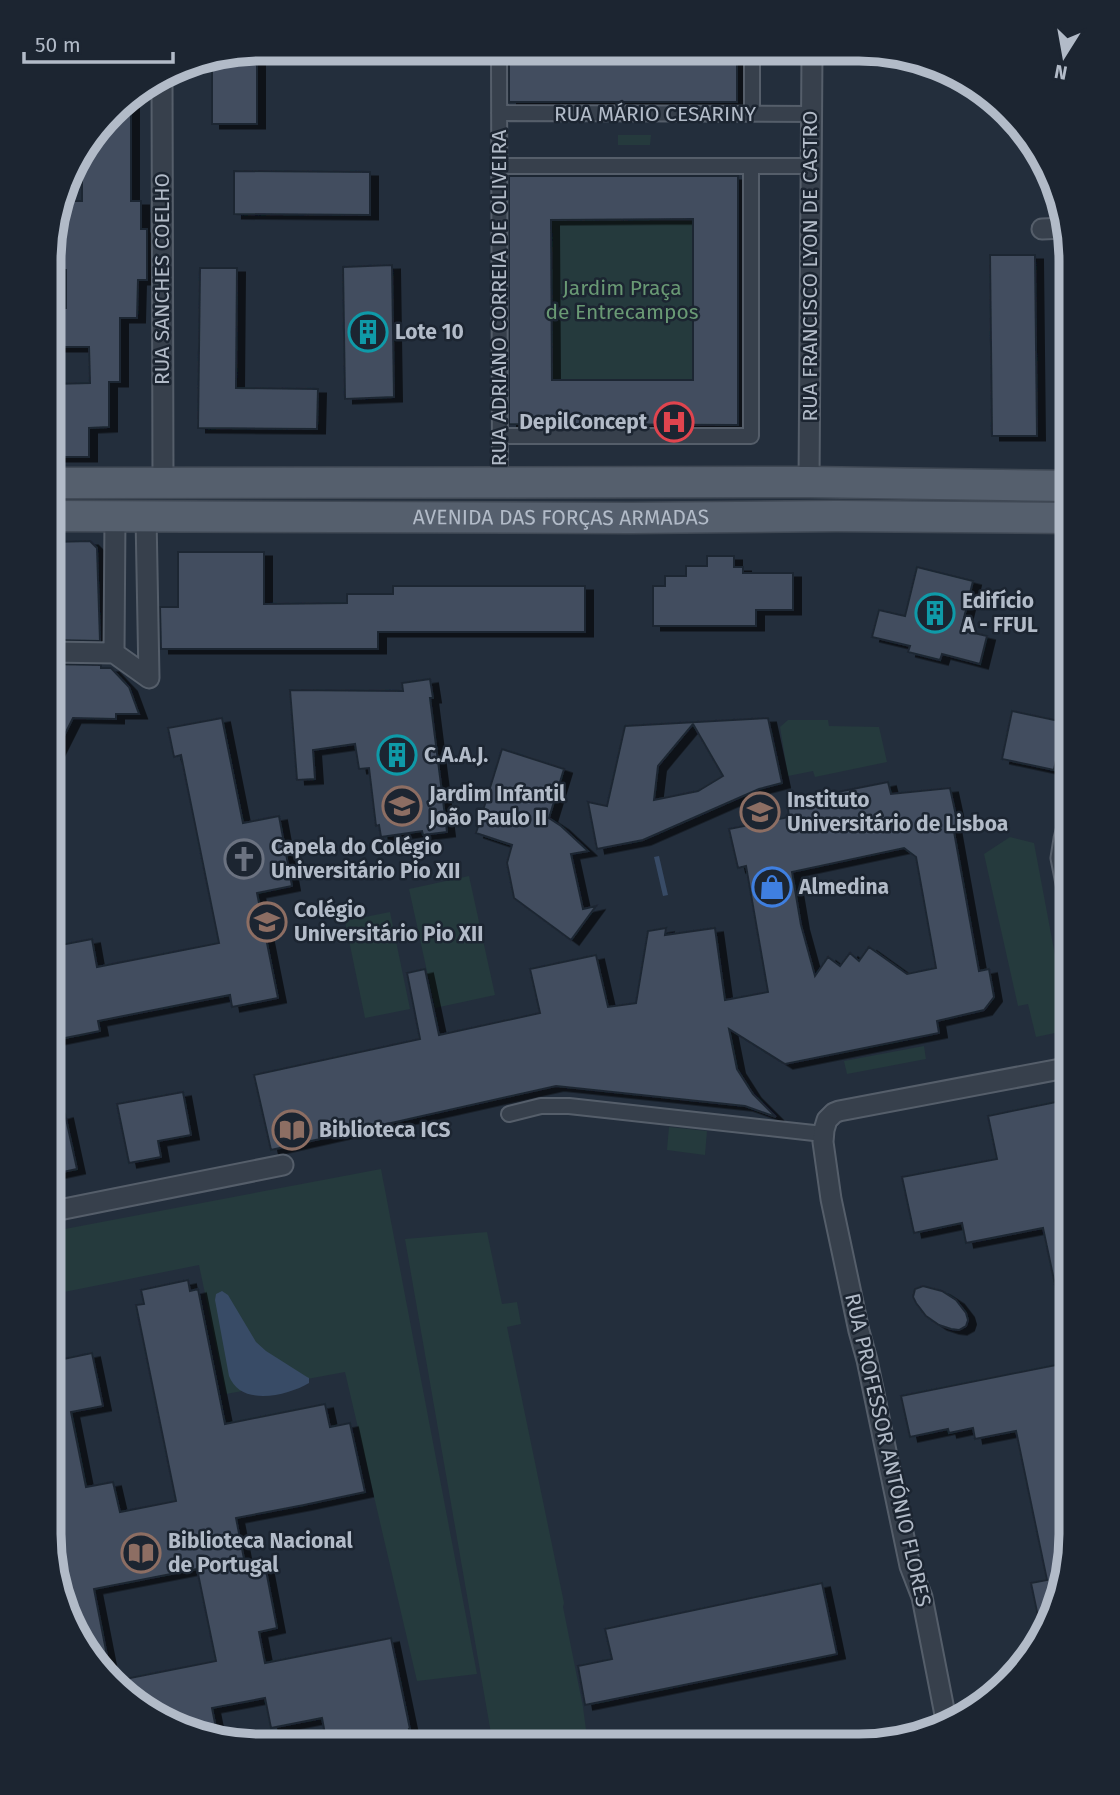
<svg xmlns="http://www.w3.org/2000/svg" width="1120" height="1795" viewBox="0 0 1120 1795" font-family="'Fira Sans',sans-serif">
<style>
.green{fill:#253a3d}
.water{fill:#384b66}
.building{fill:#424e5e;stroke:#1e2733;stroke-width:2;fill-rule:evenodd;filter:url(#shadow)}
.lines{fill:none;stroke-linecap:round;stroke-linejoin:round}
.pedestrian-casing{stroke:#555e6a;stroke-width:18}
.minor-casing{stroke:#555e6a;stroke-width:23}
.primary-casing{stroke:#404955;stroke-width:33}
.pedestrian{stroke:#37404c;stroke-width:14}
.minor{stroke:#37404c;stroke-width:19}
.primary{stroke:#555f6d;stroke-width:30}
.labels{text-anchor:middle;stroke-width:5;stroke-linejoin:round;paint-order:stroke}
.street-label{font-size:21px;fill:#b2bbc8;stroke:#1c2531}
.park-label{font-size:21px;fill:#699974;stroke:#1c2531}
.poi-label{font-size:21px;font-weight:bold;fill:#b2bbc8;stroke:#1c2531;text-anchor:start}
.rim{fill:none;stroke:#b2bbc8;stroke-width:9}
</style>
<defs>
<filter id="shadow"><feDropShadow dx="8" dy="4.5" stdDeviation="0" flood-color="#0009"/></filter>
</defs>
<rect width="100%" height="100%" fill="#232e3c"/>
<path class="green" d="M550,50H693L692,58H550Z
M618,135H651L650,145H618Z
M693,219V380H552L551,220Z
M1056,437H1071V463H1056Z
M788,720H828L829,726L879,727L887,762L815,777L813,771L788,776L780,727Z
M1010,837L1034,843L1069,1030L1036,1037L1028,1004L1018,1006L984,854Z
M469,876L495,995L435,1008L409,889Z
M390,912L410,1009L365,1018L345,921Z
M924,1046L926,1059L847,1074L844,1061Z
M669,1127L707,1131L705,1155L667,1150Z
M381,1169L477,1674L417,1681L345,1372L226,1394L199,1265L49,1295V1232Z
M487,1232L502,1304L517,1302L521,1324L507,1327L564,1603L563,1607L583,1707L588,1745H493L405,1239Z
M258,1732L262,1744H234L220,1739Z"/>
<path class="water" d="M659,856L668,895L663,896L654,857Z
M222,1291L228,1295L256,1342L266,1351L307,1377L309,1378V1383C287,1396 241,1407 229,1376L215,1300L216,1294Z"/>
<path class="building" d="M257,50V124H212V59Z
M509,50H550V58H692L693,50H737V102H509Z
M131,95V201H141V229H147V280H138L137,318H120V382H109V427L89,428V457H50L51,384L90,383L89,347H51V308H66V270H57V212L61,201H82V152L121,102Z
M234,171L370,172V215L234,214Z
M509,176H738V425L509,424ZM693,219V380H552L551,220Z
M990,255H1035L1037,436H992Z
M392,265L394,397L345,399L343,267Z
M200,268H237L236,388L318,389L317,429L198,428Z
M90,541L97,548L100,641L50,640V542Z
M178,552H264V604L347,603V594H393V586H585V632H378V649H161L160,607H178Z
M707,556H734V567H743V573H793V610H756V626H653V586H665V576H686V566H707Z
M917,567L973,581L961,630L987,636L980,664L942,654L940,660L908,652L910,646L872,637L879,610L905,616Z
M50,664L101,665V668H111L129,687L139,714H116V719L73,718L50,764Z
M430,679L433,698H430L447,832L423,835L422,831L381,837L379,825L376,826L369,768L359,769L355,744L313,750L315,779L297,780L290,690L403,691L402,683Z
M1012,711L1064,722L1054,770L1002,759Z
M222,718L243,823L279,816L292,886L257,893L278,998L232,1007L230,995L98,1021L100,1031L50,1041V999L55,997L50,969V947L92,939L97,967L219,943L181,755L174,757L168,728Z
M768,718L782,783L759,789L643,840L597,849L588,802L607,806L625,726ZM693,724L723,776L698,791L654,800L658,766Z
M502,749L564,769L549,818L561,826L588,851L571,854L583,909L596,906L571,940L514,898L507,863L512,845L476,833Z
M888,782L891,794L950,788L958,825L953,826L979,971L989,969L994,997L984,1010L937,1021L939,1033L785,1064L729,1029L737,1069L753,1094L776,1117L745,1106L556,1086L271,1150L254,1075L420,1039L407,973L425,969L439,1035L540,1013L530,969L596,955L608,1007L636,1003L648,931L666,928L665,935L715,928L725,1000L768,992L746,866L738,868L729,829L789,817L787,802ZM904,848L916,857L936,968L907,974L869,947L859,961L850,953L840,966L828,957L815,976L801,925L792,872Z
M183,1092L191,1135L158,1141L161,1157L129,1163L117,1104Z
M1056,1102L1069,1168H1071V1322L1063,1323L1043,1228L966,1243L962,1223L914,1233L902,1177L997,1159L988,1116Z
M65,1114L77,1169L49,1175L50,1118Z
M188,1280L190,1291L198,1289L225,1424L325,1404L330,1427L350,1423L365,1492L304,1505L236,1518L246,1569L265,1565L277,1628L259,1632L265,1663L391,1638L410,1729H409L412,1745H327L322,1718L271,1728L265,1698L212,1708L218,1738L132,1702L115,1681L216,1661L197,1569L94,1589L111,1676L65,1615L49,1534V1362L92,1353L103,1406L71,1412L86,1487L113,1482L120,1512L176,1501L136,1305L144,1304L141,1290Z
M923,1286L942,1291L956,1300L966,1313L968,1320L966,1326L959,1330L951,1329L939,1325L926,1316L916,1303L913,1297L915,1289Z
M1071,1362V1549L1060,1603L1042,1636L1031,1583L1047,1580L1016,1431L975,1439L973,1428L949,1433L948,1429L910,1437L901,1396Z
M822,1583L837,1654L585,1705L578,1666L612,1659L605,1629Z"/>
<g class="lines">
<g class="pedestrian-casing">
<path id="pedestrian" d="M499,50L500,483
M752,50V114
M499,113L811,114
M499,166H811
M500,436H751V166
M509,1114L541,1106H569L823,1134"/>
</g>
<g class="minor-casing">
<path id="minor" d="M162,76L163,483
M1042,229L1065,228
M809,482L812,51
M115,516L114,653L149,678L146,516
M50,652L114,653
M1071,909L1061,858L1064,839L1071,812
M49,1212L283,1165
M947,1725L922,1597L910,1566L867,1360L859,1331L831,1199L823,1142L824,1130L827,1120L834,1113L839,1111L1071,1067"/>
</g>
<g class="primary-casing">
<g id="primary">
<path d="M50,483L809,482L1071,486"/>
<path id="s1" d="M50,516L631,518L836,516L1071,518"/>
</g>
</g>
<use href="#pedestrian" class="pedestrian"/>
<use href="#minor" class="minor"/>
<use href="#primary" class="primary"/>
</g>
<defs>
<g id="building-ring" transform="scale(2.0125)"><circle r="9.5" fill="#1c2531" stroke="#0f9aa8" stroke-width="1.5"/><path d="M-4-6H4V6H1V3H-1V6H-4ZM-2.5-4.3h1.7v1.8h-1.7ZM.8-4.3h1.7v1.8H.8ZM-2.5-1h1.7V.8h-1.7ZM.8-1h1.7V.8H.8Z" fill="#0f9aa8"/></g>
<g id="hospital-ring" transform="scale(2.0125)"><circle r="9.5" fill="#1c2531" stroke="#e0444e" stroke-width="1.5"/><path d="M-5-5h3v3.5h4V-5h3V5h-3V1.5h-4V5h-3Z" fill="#e0444e"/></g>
<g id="school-ring" transform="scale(2.0125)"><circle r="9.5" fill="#1c2531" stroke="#8d6e63" stroke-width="1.5"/><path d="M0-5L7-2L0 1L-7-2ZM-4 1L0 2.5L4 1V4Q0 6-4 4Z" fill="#8d6e63"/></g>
<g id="university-ring" transform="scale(2.0125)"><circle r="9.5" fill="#1c2531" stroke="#8d6e63" stroke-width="1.5"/><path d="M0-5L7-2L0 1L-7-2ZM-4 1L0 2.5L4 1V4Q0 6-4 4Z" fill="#8d6e63"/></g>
<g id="church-ring" transform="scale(2.0125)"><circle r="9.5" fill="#1c2531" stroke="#6b7280" stroke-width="1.5"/><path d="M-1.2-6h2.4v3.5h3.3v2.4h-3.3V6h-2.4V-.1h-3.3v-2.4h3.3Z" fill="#6b7280"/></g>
<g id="shop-ring" transform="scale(2.0125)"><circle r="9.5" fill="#1c2531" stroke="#3f7fe0" stroke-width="1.5"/><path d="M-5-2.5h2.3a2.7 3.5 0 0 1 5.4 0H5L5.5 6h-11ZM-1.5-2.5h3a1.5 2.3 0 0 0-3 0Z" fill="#3f7fe0"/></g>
<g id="library-ring" transform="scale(2.0125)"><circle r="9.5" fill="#1c2531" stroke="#8d6e63" stroke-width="1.5"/><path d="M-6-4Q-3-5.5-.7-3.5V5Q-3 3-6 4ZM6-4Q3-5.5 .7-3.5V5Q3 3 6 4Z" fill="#8d6e63"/></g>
</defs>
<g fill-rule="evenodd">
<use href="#building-ring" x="368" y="332"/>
<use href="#hospital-ring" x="674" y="422"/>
<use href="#building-ring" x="935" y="613"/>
<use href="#building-ring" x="397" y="755"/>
<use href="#school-ring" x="402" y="806"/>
<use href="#university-ring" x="760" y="812"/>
<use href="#church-ring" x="244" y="859"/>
<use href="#shop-ring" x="772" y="887"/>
<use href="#university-ring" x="267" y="922"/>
<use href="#library-ring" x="292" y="1130"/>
<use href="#library-ring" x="141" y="1553"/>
</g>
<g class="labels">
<g class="street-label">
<text x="655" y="121">RUA MÁRIO CESARINY</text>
<text transform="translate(810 266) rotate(-90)" y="7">RUA FRANCISCO LYON DE CASTRO</text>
<text transform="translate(162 279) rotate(-90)" y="7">RUA SANCHES COELHO</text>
<text transform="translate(499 298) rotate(-90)" y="7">RUA ADRIANO CORREIA DE OLIVEIRA</text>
<text dy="7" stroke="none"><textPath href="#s1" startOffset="511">AVENIDA DAS FORÇAS ARMADAS</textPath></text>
<text transform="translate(888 1450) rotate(77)" y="7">RUA PROFESSOR ANTÓNIO FLORES</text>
</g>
<g class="park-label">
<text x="622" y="295">Jardim Praça<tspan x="622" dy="24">de Entrecampos</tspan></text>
</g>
<g class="poi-label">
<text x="395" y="339">Lote 10</text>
<text x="647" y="429" text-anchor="end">DepilConcept</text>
<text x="962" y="608">Edifício<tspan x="962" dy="24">A - FFUL</tspan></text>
<text x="424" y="762">C.A.A.J.</text>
<text x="429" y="801">Jardim Infantil<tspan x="429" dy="24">João Paulo II</tspan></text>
<text x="787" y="807">Instituto<tspan x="787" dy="24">Universitário de Lisboa</tspan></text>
<text x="271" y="854">Capela do Colégio<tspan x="271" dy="24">Universitário Pio XII</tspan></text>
<text x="799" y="894">Almedina</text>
<text x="294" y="917">Colégio<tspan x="294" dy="24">Universitário Pio XII</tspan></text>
<text x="319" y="1137">Biblioteca ICS</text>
<text x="168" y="1548">Biblioteca Nacional<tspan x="168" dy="24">de Portugal</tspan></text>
</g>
</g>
<path d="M0 0H1120V1795H0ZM261 61H859A200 200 0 0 1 1059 261V1534A200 200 0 0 1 859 1734H261A200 200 0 0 1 61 1534V261A200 200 0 0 1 261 61Z" fill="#1c2531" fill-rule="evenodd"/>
<path class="rim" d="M261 61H859A200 200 0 0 1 1059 261V1534A200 200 0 0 1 859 1734H261A200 200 0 0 1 61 1534V261A200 200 0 0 1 261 61Z"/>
<g transform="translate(1064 56) rotate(191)" stroke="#1c2531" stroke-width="5" paint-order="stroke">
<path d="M0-5L12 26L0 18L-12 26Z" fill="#b2bbc8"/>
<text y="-10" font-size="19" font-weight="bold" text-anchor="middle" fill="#b2bbc8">N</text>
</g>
<path d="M24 52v10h149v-10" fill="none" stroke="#b2bbc8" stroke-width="3.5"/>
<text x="35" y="52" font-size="21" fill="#b2bbc8" stroke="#1c2531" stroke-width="5" paint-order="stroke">50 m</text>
</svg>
